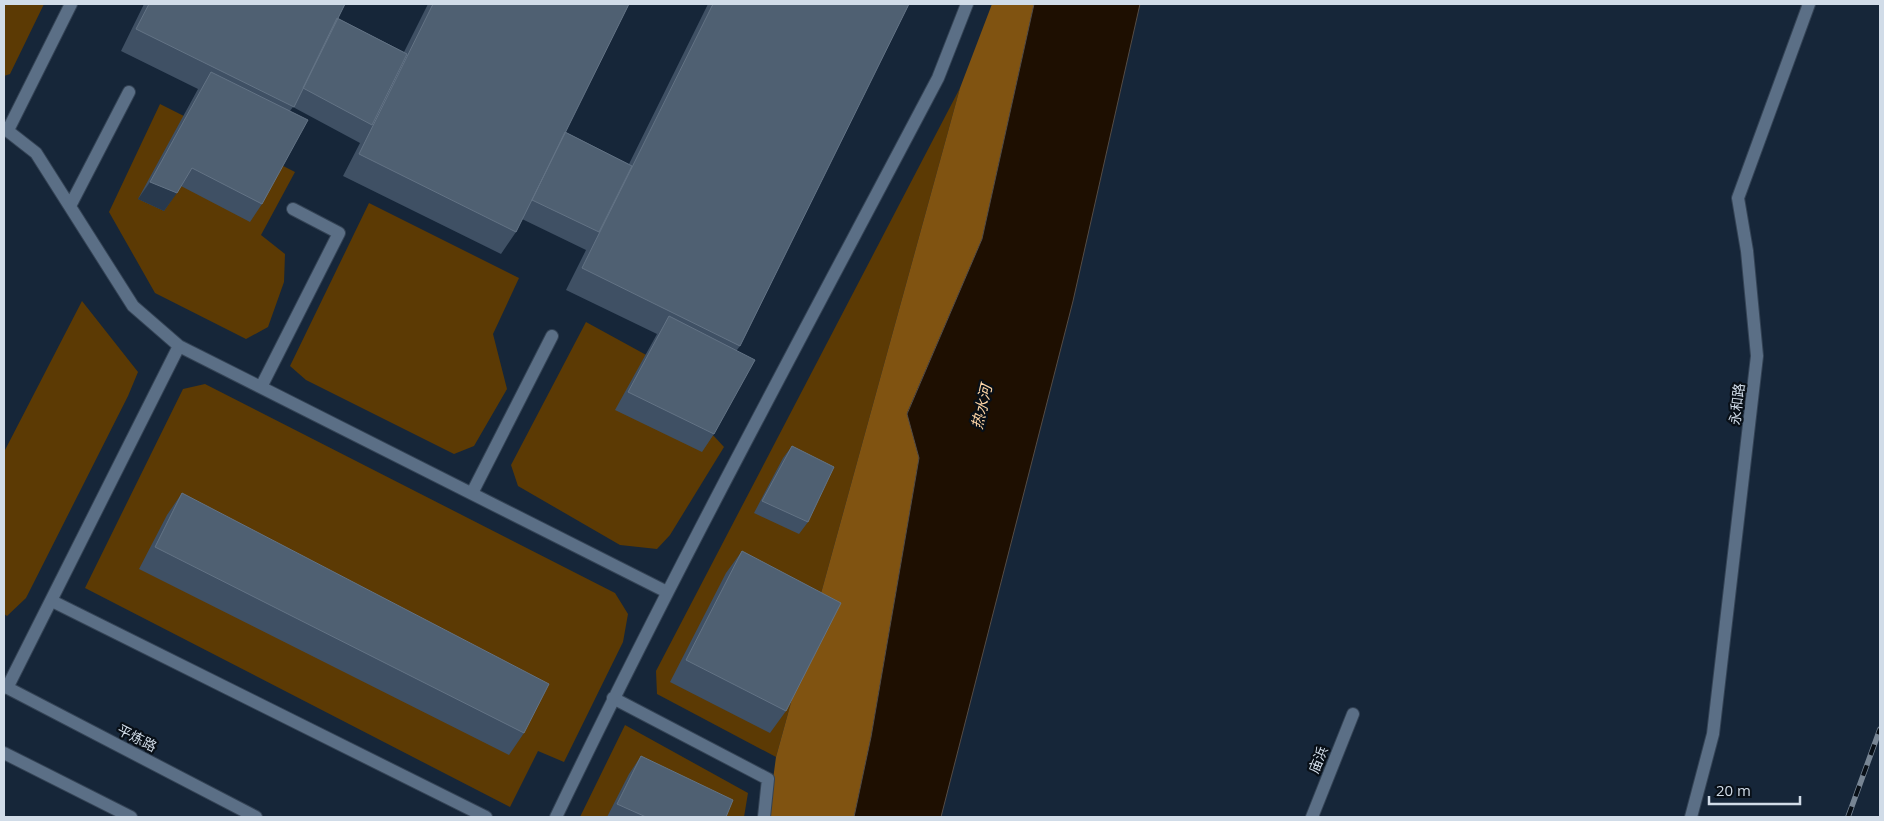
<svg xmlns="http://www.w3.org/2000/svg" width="1884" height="821" viewBox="0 0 1884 821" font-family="'Open Sans','Noto Sans SC',sans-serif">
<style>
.green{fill:#5c3a04}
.forest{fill:#805311}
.water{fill:#1e0f01;stroke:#544c46}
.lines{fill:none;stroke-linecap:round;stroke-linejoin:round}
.minor-casing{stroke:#344355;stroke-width:14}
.minor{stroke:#5b6f86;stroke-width:12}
.rail-casing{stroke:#778594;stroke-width:5.5}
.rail{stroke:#080f17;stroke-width:4;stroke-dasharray:11;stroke-linecap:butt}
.wall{fill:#3f5064}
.shaded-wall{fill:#28394d}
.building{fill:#4f6072;stroke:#637385}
.labels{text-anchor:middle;stroke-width:4.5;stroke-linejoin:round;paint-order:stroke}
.street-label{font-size:14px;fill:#d1dce8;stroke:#080f17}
.water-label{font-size:15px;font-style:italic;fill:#fed5a6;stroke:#080f17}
</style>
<rect width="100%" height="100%" fill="#162639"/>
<path class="green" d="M4,4H44L10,74L4,76Z
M960,88L776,757L657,694L656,671Z
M160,104L295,172L261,235L285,254L284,282L268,327L246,339L155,293L109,212Z
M369,203L519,278L493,334L507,389L474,446L454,454L306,380L290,366Z
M82,301L138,372L128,396L26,598L7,616L4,614V452Z
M586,322L712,391L700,421L724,447L670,535L657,549L620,545L518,486L511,465Z
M205,384L615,593L628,614L623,642L564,762L538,751L510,807L85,588L183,389Z
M625,725L748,793L744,817H580Z"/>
<path class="forest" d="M992,4H1034L982,239L907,413L919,458L871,737L854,817H768L776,757L960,88Z"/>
<path class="water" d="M1034,4H1140L1073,301L941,817H854L871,737L919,458L907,414L982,239Z"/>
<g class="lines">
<g class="minor-casing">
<path id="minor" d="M4,128L36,153L133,306L179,346L667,592
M8,130L71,4
M70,206L129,92
M261,387L339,233L293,209
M472,493L552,336
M52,601L486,817
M4,686L256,817
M7,688L179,346
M613,698L768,779L764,817
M4,753L131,817
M556,817C676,567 809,323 938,78L967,4
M1312,817L1353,714
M1691,817L1713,734L1757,356L1747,251L1738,198L1809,4"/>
</g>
<use href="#minor" class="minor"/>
<g class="rail-casing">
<path id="rail" d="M1848,817L1880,729"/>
</g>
<use href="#rail" class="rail"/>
</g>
<path class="wall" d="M144,4H345L337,18L404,52L428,4H629L565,132L629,164L708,4H909L740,346L737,350L714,434L702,452L615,410L657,334L566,290L586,250L522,219L516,232L501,254L343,176L360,143L293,107L290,111L262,204L250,222L181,186L164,211L138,199L198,89L121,51Z
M792,446L808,522L799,534L754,513L783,458Z
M182,493L524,733L509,755L139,569L167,515Z
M742,551L786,711L770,733L670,682L726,573Z
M641,756L726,817H607L629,774Z"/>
<path class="shaded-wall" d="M150,182L177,193L164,211L138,199Z"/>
<path class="building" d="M149,4H345L294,107L136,29Z
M433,4H629L516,232L359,154Z
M713,4H909L740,346L582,268Z
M337,18L407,54L372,125L303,88Z
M211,72L308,120L262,204L192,168L177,193L150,182Z
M565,132L632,166L599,232L532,200Z
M669,316L755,360L714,434L628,392Z
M792,446L834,467L808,522L762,501Z
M182,493L549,684L524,733L155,547Z
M742,551L841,603L786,711L686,660Z
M641,756L733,800L726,817H646L617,804Z"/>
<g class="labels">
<g class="street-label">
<text transform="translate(1737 404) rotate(-83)" y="5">永和路</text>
<text transform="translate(137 738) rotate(27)" y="5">平炼路</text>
<text transform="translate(1318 760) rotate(-68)" y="5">庙浜</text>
</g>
<g class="water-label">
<text transform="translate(982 407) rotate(-77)" y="5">热水河</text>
</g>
</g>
<rect width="1884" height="821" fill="none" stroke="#d1dce8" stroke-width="10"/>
<path d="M1709 796v8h91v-8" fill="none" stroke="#d1dce8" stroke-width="2.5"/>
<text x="1716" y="796" font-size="15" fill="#d1dce8" stroke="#080f17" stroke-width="4" paint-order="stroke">20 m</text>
</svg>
